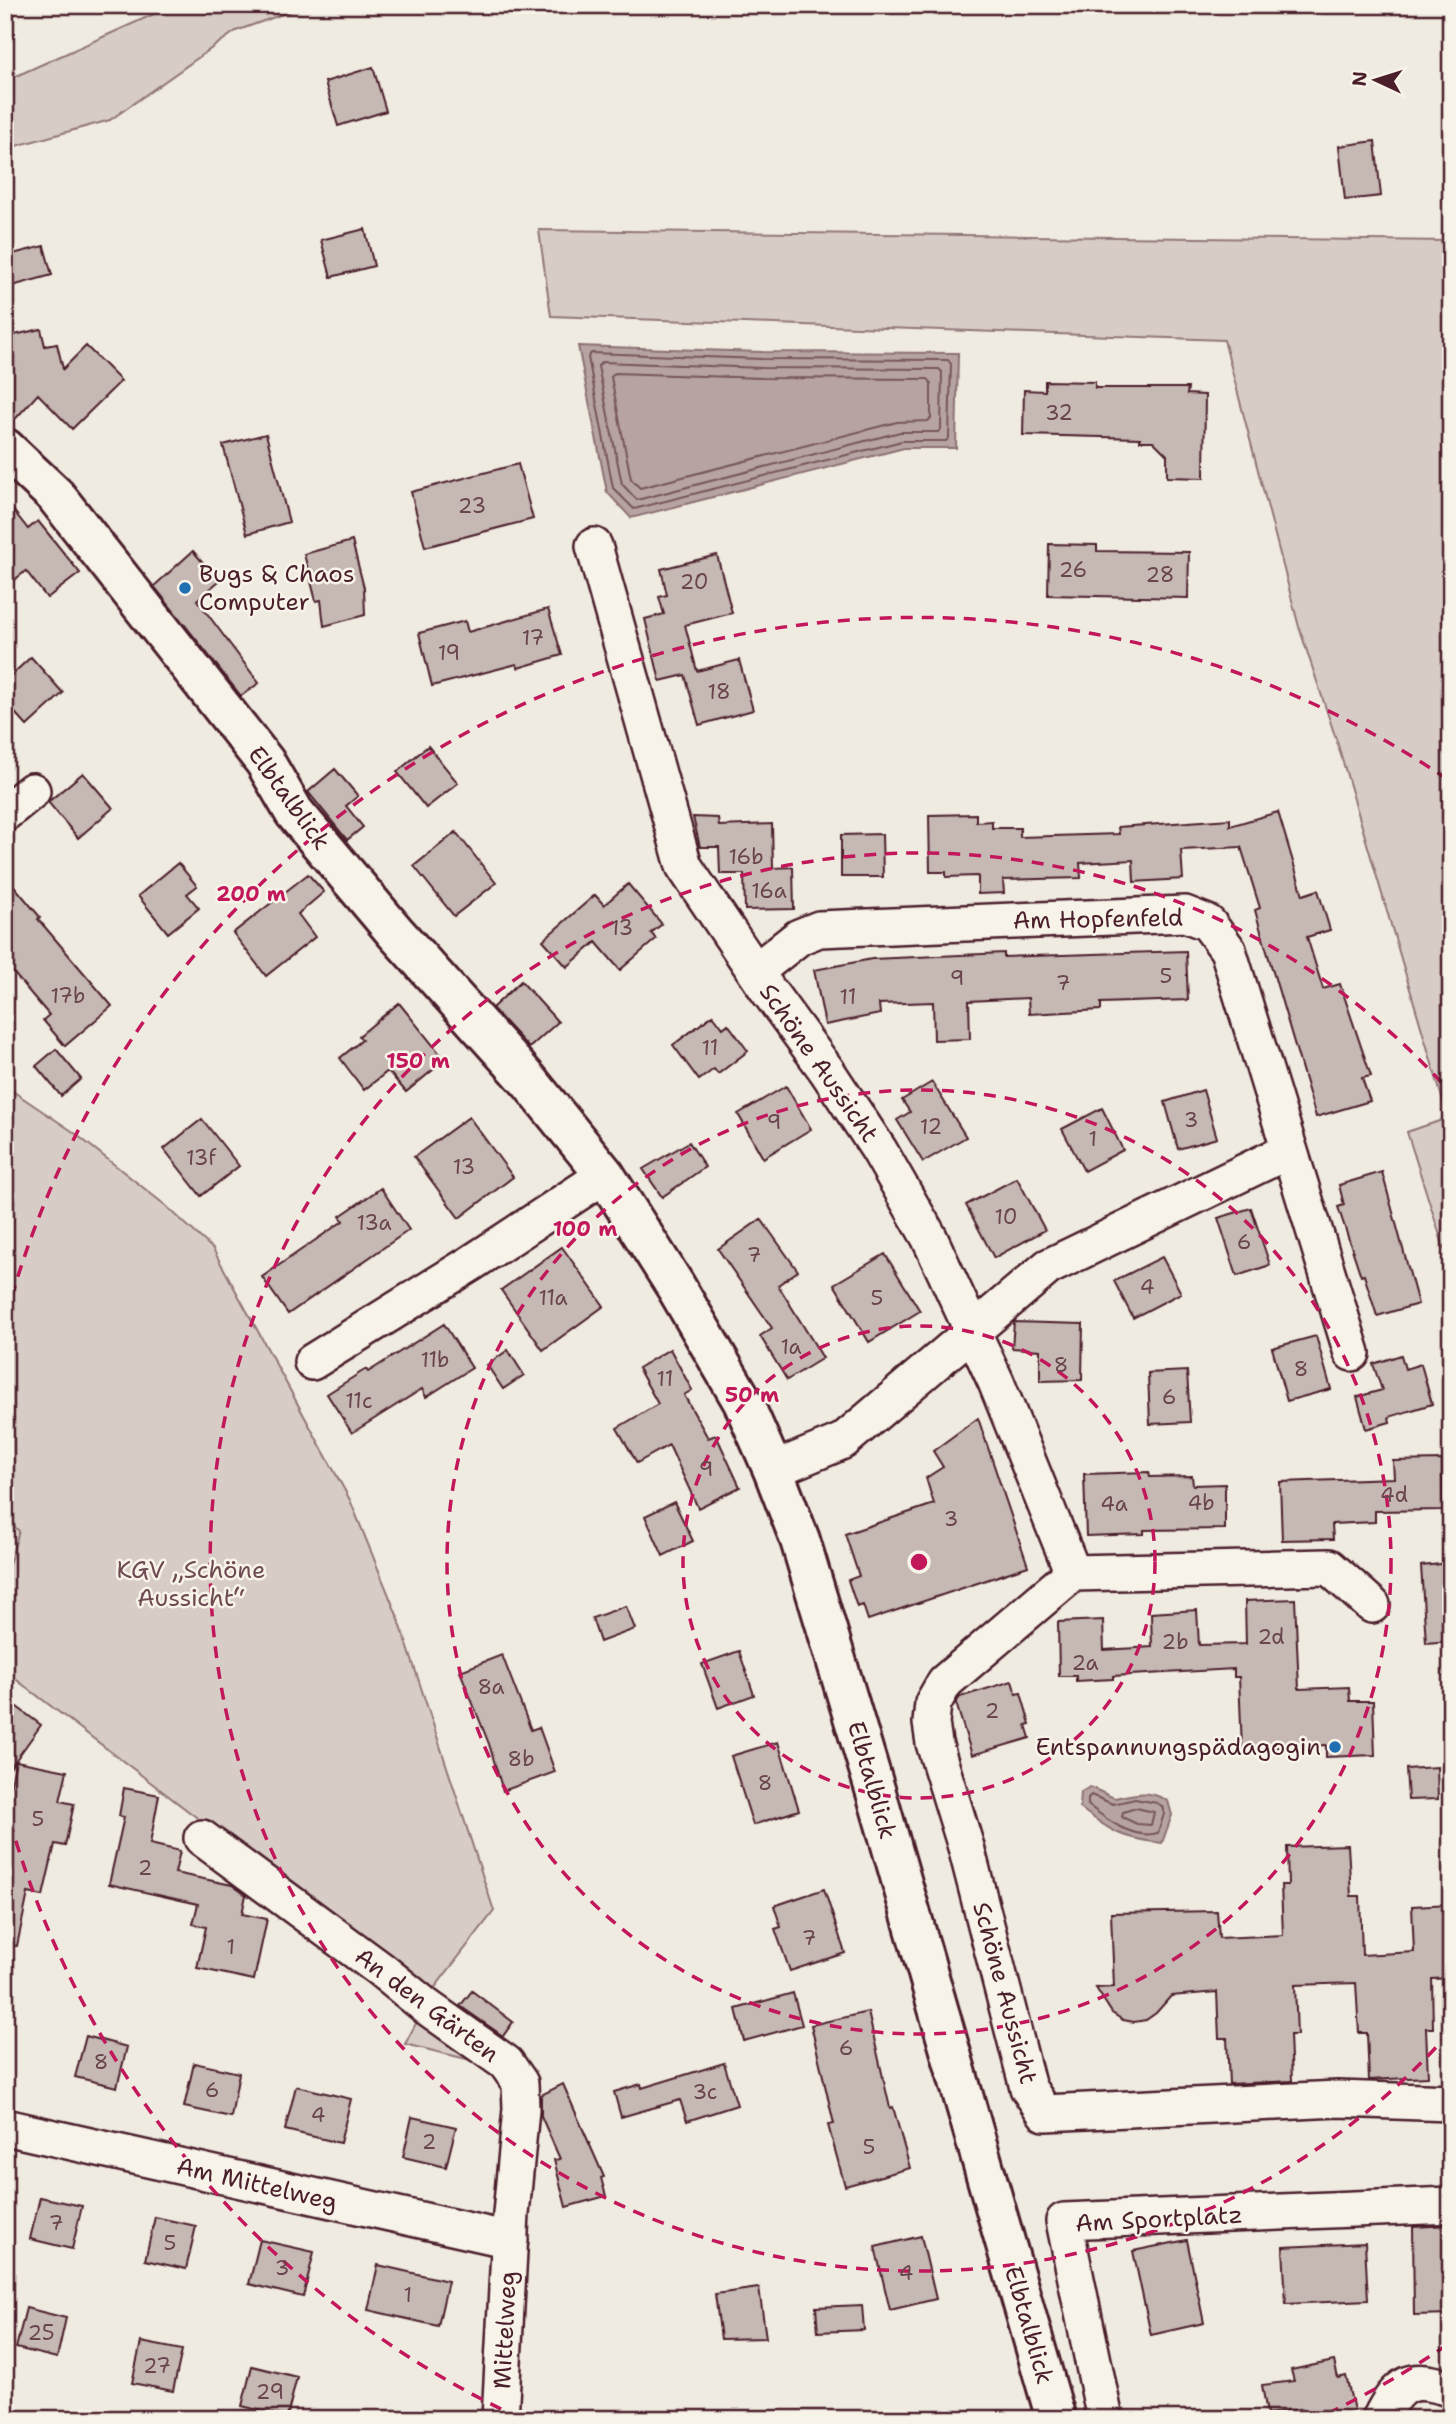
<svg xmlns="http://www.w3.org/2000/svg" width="1456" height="2424" viewBox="0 0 1456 2424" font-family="'Shantell Sans',sans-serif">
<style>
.green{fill:#d8cdc6;stroke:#917678;stroke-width:2}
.water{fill:#b7a4a2;stroke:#8b6f72;stroke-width:2}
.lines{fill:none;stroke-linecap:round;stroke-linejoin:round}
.shore{stroke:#76545b;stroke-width:2}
.building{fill:#c6b8b3;stroke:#4a1f2b;stroke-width:2}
.minor-casing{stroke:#4a1f2b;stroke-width:40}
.tertiary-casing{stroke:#4a1f2b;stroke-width:44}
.minor{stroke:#f7f3e8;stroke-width:35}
.tertiary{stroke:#f7f3e8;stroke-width:38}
.ring{fill:none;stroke:#c2185b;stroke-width:3.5;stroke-dasharray:12 9}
.poi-dot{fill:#1f6fb2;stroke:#f7f3e8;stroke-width:2.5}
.labels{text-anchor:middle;stroke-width:5;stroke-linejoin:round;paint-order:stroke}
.number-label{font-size:21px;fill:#69454d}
.poi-label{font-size:24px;fill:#4a1f2b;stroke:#f7f3e8;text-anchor:start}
.street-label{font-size:24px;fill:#4a1f2b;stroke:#f7f3e8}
.park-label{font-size:24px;fill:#6e4a52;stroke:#f7f3e8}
.centre{fill:#c2185b;stroke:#f7f3e8;stroke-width:3.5}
.ring-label{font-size:21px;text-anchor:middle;font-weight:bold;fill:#c2185b;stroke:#f7f3e8;stroke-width:5;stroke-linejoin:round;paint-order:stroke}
</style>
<rect width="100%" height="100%" fill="#f0ebe0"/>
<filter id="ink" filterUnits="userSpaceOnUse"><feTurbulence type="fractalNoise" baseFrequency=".0143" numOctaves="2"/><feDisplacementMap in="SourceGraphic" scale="14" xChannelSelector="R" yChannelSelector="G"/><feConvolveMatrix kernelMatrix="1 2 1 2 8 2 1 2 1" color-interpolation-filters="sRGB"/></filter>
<g filter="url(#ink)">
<path class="green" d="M174,5H308L236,31L110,120L5,149V81Z
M539,230L1451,241V1270L1407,1132L1448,1118L1338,745L1299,627L1224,340L551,316Z
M5,1086L72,1131L165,1205L213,1249L350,1500L399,1620L494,1911L429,1995L5,1671V1578L19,1531L5,1518Z
M422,2012L483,2063L405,2044Z"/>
<path class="water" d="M578,346L762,352L958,353L956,448H904L631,518L607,492Z
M1090,1787L1114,1798C1135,1794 1148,1789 1168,1801L1172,1815L1162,1843C1122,1839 1112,1832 1080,1808L1081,1792Z"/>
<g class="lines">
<path class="shore" d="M591,353L762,359L948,360L951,364L949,438L946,441H902L634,509L613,488L588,357Z
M602,362L762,368L939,369L942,372L941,429L938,432H900L637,500L622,484L598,366Z
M615,373L762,378L928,379L931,383V418L928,421L897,422L640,488L631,479L611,377Z
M1091,1795L1113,1804L1135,1799L1157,1803L1162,1806L1164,1814L1158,1833C1133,1840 1107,1820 1088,1805V1798Z
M1136,1808L1154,1812L1151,1825L1137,1824L1122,1817L1123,1812Z"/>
</g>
<path class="building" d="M373,67L386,111L338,126L325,82Z
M1375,141L1381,196L1345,200L1339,146Z
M365,229L374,266L331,277L321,240Z
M44,246L52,275L5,288V256Z
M41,329L45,346L57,344L63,369L86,346L121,381L72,429L38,394L8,427H5V337Z
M1045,381L1095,382V388H1188L1187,394L1205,395L1204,478L1167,477V455L1153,441H1140V438L1023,435L1024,390L1045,391Z
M266,434L289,522L247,534L223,445Z
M518,464L533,519L425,547L411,492Z
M5,500L28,529L38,521L80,573L47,598L26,571L5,587Z
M352,541L364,588L365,615L324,626L321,600L316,601L304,554Z
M1049,544L1097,545V551L1189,552L1188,598L1048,595Z
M193,551L219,581L197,600L259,683L241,696L154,586Z
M717,555L732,613L685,625L697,671L739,660L753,710L699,725L685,675L660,681L645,619L664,614L659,597L667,595L661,569Z
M548,609L562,655L518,668L517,664L432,686L419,633L465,621L468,632Z
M31,657L63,693L27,726L5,702V681Z
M428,746L458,783L426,808L397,772Z
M335,769L358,796L346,806L363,827L347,840L308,792Z
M83,773L113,808L78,838L48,802Z
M1278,812L1303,895L1318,890L1330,930L1307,937L1323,989L1340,984L1371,1076L1362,1078L1370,1101L1316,1117L1260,928L1255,910L1260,908L1241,847L1181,850L1183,879L1134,882L1133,860L1080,863L1081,878L1003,880L1004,893L978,894V876L946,877V872H930L929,815L976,814V822L992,821V828H1020V837L1119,834L1118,827L1230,819V826Z
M693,817L718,818L719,826L772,824L773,868L793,867L794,909L745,910L744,874H720L719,847H700Z
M456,832L496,883L454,916L414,866Z
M882,834L883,877H841V835Z
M178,863L197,886L187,894L199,908L168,933L138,896Z
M308,874L324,892L298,914L315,937L266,976L233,933Z
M5,875L40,917L38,919L112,1006L65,1046L43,1020L49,1015L5,963Z
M628,884L662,924L651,933L656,939L620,970L596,942L567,967L543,940L595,895L604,905Z
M1186,951L1188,1000L1101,1003V1010L1029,1014L1028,998L969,1001L970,1039L934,1040L933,1002L879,1004L880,1014L825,1025L814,970L872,959L1004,953V957Z
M521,981L558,1022L529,1048L492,1008Z
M399,1003L445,1060L406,1092L388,1071L364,1090L340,1058L362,1040L359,1036Z
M713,1015L723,1028L728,1024L748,1051L718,1074L714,1069L699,1080L673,1045Z
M56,1049L81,1079L61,1096L36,1066Z
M932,1082L966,1137L923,1162L897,1120L910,1112L902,1100Z
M786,1086L811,1129L763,1158L738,1114Z
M1203,1090L1217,1138L1178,1149L1165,1102Z
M1102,1108L1123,1150L1084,1171L1062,1129Z
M469,1117L513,1177L459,1218L414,1157Z
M202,1119L239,1166L201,1196L164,1149Z
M689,1142L705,1167L662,1197L643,1169Z
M1382,1172L1418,1304L1377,1316L1364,1275L1361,1276L1338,1207L1344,1205L1339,1185Z
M1017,1178L1045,1230L994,1258L966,1205Z
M381,1188L409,1230L288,1314L262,1277L343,1221L340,1216Z
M1251,1208L1270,1265L1237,1276L1218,1218Z
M761,1219L798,1271L778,1285L823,1358L787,1380L760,1336L772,1328L718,1249Z
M562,1247L604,1306L543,1350L501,1290Z
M885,1254L920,1311L869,1342L834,1284Z
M1162,1257L1181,1293L1133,1318L1114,1281Z
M1014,1322L1083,1324L1082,1380L1040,1381V1350L1012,1348Z
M444,1324L472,1368L426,1397L422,1389L352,1433L327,1394L366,1369L368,1372Z
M1316,1336L1331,1389L1287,1401L1272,1348Z
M670,1349L692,1390L684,1395L708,1438L716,1435L740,1487L698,1508L669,1445L637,1463L617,1428L658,1404L638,1368Z
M508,1350L524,1375L503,1389L487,1365Z
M1401,1355L1405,1369L1421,1364L1432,1404L1389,1417L1390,1422L1366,1429L1357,1397L1382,1390L1373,1364Z
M1187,1371L1190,1422L1150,1424L1148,1373Z
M978,1418L1028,1566L868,1620L863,1605L857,1607L848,1580L859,1576L845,1534L934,1504L926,1478L943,1467L933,1451Z
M1442,1460L1443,1510L1375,1511V1522L1332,1524L1333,1539L1282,1540L1280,1482L1394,1478L1393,1461Z
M1149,1472L1150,1477L1192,1476L1193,1485L1225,1484V1529L1144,1530V1534L1086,1536L1084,1474Z
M674,1502L693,1541L663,1556L645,1516Z
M1451,1563V1641L1426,1643L1421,1566Z
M1295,1599L1299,1689L1349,1687L1350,1701H1373L1375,1755L1326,1757V1745L1242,1749L1239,1677H1234V1669L1113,1676V1679L1076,1681V1676H1059L1058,1622L1103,1620L1104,1650L1152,1647L1151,1613L1197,1610L1199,1645L1246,1644L1245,1601Z
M626,1606L635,1629L600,1642L592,1618Z
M739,1651L754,1695L718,1708L702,1664Z
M502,1655L531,1730L539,1727L555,1772L503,1791L489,1744L460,1671Z
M1012,1681L1016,1694L1021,1693L1030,1724L1026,1725L1030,1738L972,1755L956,1703L960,1697Z
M5,1698L41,1725L5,1775Z
M778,1742L799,1810L753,1825L731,1756Z
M16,1761L67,1771L60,1801L74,1804L65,1846L55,1844L43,1896L28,1893L17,1946L5,1945V1810Z
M1437,1767L1438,1799L1408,1800L1406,1769Z
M124,1788L159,1795L150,1844L180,1851L175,1873L232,1885L246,1895L242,1914L267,1919L254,1980L197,1968L206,1927L193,1924L198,1904L109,1884L124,1817L119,1816Z
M1348,1845L1351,1896H1360L1362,1955L1414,1952L1412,1906L1451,1904V1978L1432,1979L1433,2028H1426L1428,2077L1369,2080L1367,2033H1359L1356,1983L1295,1985L1297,2035H1290L1292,2081L1229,2084L1227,2038H1219L1217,1992L1171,1996L1156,2013L1146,2020L1134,2022L1123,2020L1112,2013L1096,1988L1114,1987L1111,1913L1217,1911L1219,1938L1283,1935L1281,1885H1288L1287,1847Z
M824,1889L845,1953L790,1971L775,1929L781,1927L774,1906Z
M472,1991L513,2022L503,2036L460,2006Z
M793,1993L802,2025L744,2041L736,2009Z
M868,2012L890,2108L893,2107L910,2168L845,2186L828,2125L834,2124L811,2025Z
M86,2036L127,2047L117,2087L75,2077Z
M194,2063L239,2073L231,2117L184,2107Z
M724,2063L737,2105L687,2121L680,2100L621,2117L614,2092L641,2084L642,2088Z
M563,2084L604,2177L601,2178L606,2196L566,2207L554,2160L560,2159L541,2116V2095Z
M296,2086L351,2099L340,2143L285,2130Z
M412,2117L456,2127L446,2167L403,2157Z
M40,2197L82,2206L72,2249L30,2239Z
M155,2217L196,2226L186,2269L145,2260Z
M1451,2225V2314L1414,2315L1413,2227Z
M921,2236L936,2299L890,2310L875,2247Z
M260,2240L314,2252L303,2297L249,2284Z
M1187,2240L1204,2323L1151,2335L1133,2251Z
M1365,2243L1368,2300L1286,2304L1283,2247Z
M378,2265L448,2281L438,2326L368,2310Z
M759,2288L766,2338L721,2339L715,2294Z
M862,2305L864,2330L818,2332L816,2307Z
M26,2308L66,2318L57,2358L16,2348Z
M141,2342L182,2350L173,2391L132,2383Z
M1334,2361L1338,2378L1346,2376L1356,2419H1302L1300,2409L1267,2414L1262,2385L1294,2381L1291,2370Z
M252,2366L297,2377L287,2417L242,2406Z"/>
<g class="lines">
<g class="minor-casing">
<path id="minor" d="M594,546L684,866L767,989L827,1071L879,1150L929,1237L996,1382L1073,1573L945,1682L933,1703L931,1723L934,1743L966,1847L1028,2088L1045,2113L1338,2099L1451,2103
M5,813L32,791
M756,971L799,937L819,929L1185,914L1208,923L1228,950L1352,1353
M312,1362L470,1264L605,1175
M773,1470L843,1441L1048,1267L1288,1151
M1073,1573L1329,1567L1372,1605
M202,1838L380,1969L427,2007L506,2063L520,2083L521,2109L511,2214L500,2419
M5,2127L510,2240
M1105,2419L1064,2221L1451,2205
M1380,2419C1399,2381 1411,2376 1451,2389"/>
</g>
<g class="tertiary-casing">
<path id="tertiary" d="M5,448L55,495L265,762L294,812L395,932L529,1081L605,1175L676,1287L743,1402L773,1470L800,1540L877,1796L1056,2419"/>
</g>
<use href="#minor" class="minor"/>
<use href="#tertiary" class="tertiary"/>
</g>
</g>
<g class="ring">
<circle cx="919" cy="1562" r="236"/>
<circle cx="919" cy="1562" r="472"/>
<path d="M1450 2032A709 709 0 1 1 1450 1092"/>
<path d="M1447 2345A945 945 0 0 1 1318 2418M520 2418A945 945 0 0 1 6 1807M6 1317A945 945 0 0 1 1447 779"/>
</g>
<g class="poi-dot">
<circle cx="185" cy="588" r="7"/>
<circle cx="1335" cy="1747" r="7"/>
</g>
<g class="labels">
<g class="number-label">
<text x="1059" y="420">32</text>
<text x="472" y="513">23</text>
<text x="1073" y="577">26</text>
<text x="1160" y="582">28</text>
<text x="694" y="589">20</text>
<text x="533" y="645">17</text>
<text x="449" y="660">19</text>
<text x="719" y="699">18</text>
<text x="746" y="864">16b</text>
<text x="769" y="898">16a</text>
<text x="622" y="935">13</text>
<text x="1166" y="983">5</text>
<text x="957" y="985">9</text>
<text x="1063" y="990">7</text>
<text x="68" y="1003">17b</text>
<text x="848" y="1004">11</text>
<text x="710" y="1055">11</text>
<text x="1191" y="1127">3</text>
<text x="774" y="1129">9</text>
<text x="931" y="1134">12</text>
<text x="1093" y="1146">1</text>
<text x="201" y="1165">13f</text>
<text x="464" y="1174">13</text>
<text x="1006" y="1224">10</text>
<text x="374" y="1230">13a</text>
<text x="1244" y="1249">6</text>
<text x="754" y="1262">7</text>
<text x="1147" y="1294">4</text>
<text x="553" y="1305">11a</text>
<text x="877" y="1305">5</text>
<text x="791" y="1354">1a</text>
<text x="435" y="1367">11b</text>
<text x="1061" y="1372">8</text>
<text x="1301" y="1376">8</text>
<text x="665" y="1386">11</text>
<text x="1169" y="1404">6</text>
<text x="359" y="1408">11c</text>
<text x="706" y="1476">9</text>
<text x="1394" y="1502">4d</text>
<text x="1201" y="1510">4b</text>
<text x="1114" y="1511">4a</text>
<text x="951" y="1526">3</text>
<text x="1271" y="1644">2d</text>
<text x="1175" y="1649">2b</text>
<text x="1085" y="1670">2a</text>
<text x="491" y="1694">8a</text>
<text x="992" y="1718">2</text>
<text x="521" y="1766">8b</text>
<text x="765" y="1790">8</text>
<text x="38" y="1826">5</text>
<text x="145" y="1875">2</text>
<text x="809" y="1945">7</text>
<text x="231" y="1954">1</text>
<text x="846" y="2055">6</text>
<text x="101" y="2069">8</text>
<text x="212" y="2097">6</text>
<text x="705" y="2099">3c</text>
<text x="318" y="2122">4</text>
<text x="429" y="2149">2</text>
<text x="869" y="2154">5</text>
<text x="56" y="2230">7</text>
<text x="170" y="2250">5</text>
<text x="282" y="2275">3</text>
<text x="906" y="2280">4</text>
<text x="408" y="2302">1</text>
<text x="41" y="2340">25</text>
<text x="157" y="2373">27</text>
<text x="270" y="2399">29</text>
</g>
<g class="poi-label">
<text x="199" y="582">Bugs &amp; Chaos<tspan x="199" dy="28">Computer</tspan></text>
<text x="1321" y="1755" text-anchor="end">Entspannungspädagogin</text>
</g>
<g class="street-label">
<text transform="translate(289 798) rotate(54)" y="8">Elbtalblick</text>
<text transform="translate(1098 919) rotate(-1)" y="8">Am Hopfenfeld</text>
<text transform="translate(819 1063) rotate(55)" y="8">Schöne Aussicht</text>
<text transform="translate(872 1780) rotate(74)" y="8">Elbtalblick</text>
<text transform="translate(1005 1993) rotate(75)" y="8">Schöne Aussicht</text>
<text transform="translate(427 2005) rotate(37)" y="8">An den Gärten</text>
<text transform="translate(257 2184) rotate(13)" y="8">Am Mittelweg</text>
<text transform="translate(1159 2219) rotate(-3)" y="8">Am Sportplatz</text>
<text transform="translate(1029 2325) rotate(74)" y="8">Elbtalblick</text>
<text transform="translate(505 2330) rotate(-87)" y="8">Mittelweg</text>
</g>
<g class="park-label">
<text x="191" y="1578">KGV „Schöne<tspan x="191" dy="28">Aussicht“</tspan></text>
</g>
</g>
<circle cx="919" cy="1562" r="10" class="centre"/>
<g class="ring-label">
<text x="251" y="901">200 m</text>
<text x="418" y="1068">150 m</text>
<text x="585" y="1236">100 m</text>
<text x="752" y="1402">50 m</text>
</g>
<rect width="1456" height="2424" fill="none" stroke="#f7f3e8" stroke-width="28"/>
<rect x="14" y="14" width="1428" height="2396" fill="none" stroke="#4a1f2b" stroke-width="2.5" filter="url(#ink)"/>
<g transform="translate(1376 80) rotate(274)" stroke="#f7f3e8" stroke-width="5" paint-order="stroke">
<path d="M0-5L12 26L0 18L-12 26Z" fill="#4a1f2b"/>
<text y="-10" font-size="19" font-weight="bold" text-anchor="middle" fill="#4a1f2b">N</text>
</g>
</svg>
